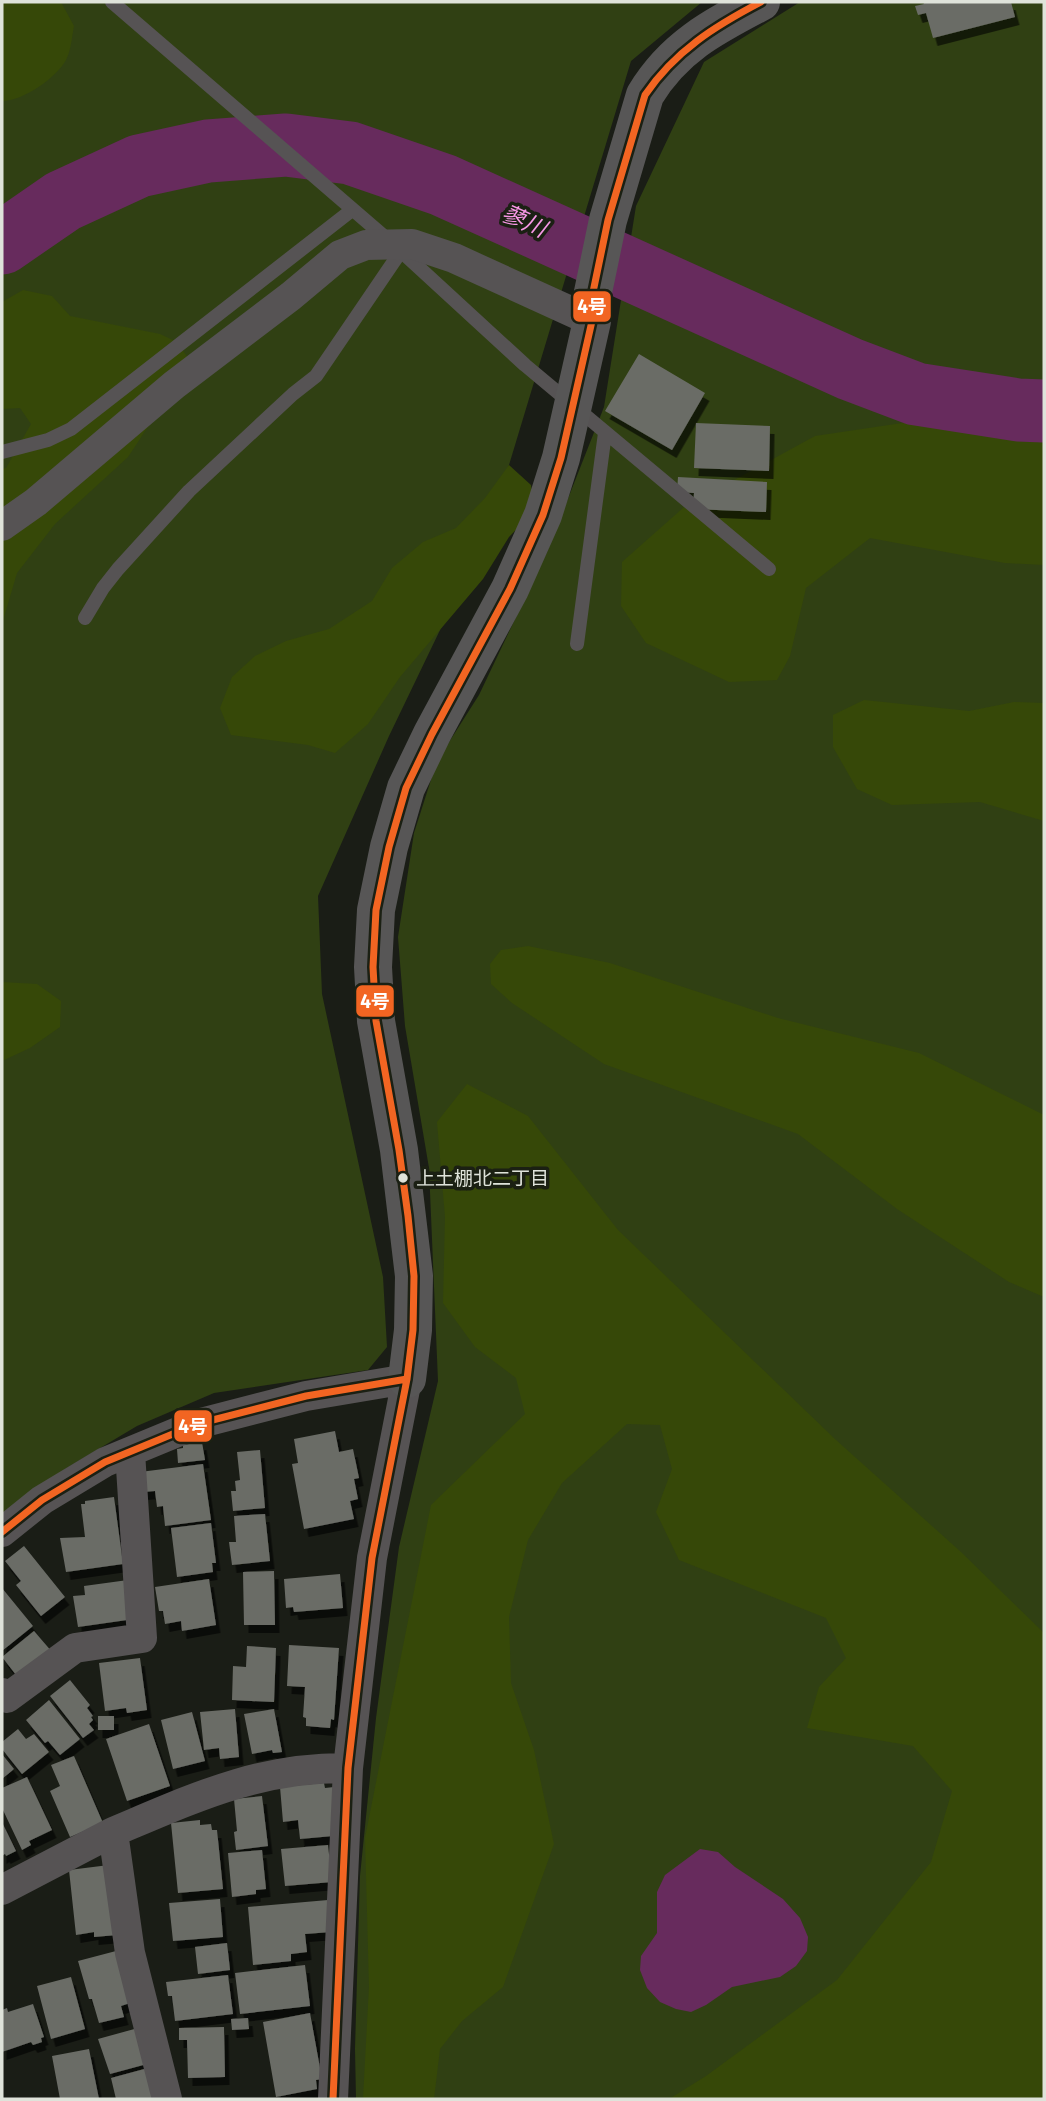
<svg xmlns="http://www.w3.org/2000/svg" width="1046" height="2101" viewBox="0 0 1046 2101" font-family="'Fira Sans','Noto Sans JP',sans-serif">
<style>
.green{fill:#304013}
.forest{fill:#364808}
.water{fill:#672b5d}
.lines{fill:none;stroke-linecap:round;stroke-linejoin:round}
.river{stroke:#672b5d;stroke-width:63}
.building{fill:#6a6c66;filter:url(#shadow)}
.lane{stroke:#565354;stroke-width:14}
.street{stroke:#565354;stroke-width:30}
.secondary{stroke:#575656;stroke-width:38}
.bus-1-casing{stroke:#1b2013;stroke-width:12}
.bus-1{stroke:#f26522;stroke-width:7}
.bus-dot{fill:#dfe3da;stroke:#1b2013;stroke-width:2.5}
.labels{text-anchor:middle;stroke-width:7;stroke-linejoin:round;paint-order:stroke}
.bus-label{font-size:19px;fill:#dfe3da;stroke:#1b2013;text-anchor:start}
.water-label{font-size:23px;font-style:italic;fill:#f797e6;stroke:#1b2013}
.line-badge{stroke:#1b2013;stroke-width:2.5}
.badge-label{font-size:19px;text-anchor:middle;font-weight:bold;fill:#fff}
</style>
<defs>
<filter id="shadow"><feDropShadow dx="4.5" dy="8" stdDeviation="0" flood-color="#0009"/></filter>
</defs>
<rect width="100%" height="100%" fill="#1a1d16"/>
<path class="green" d="M2,2H702L631,61L509,465L500,503L493,552L441,628L389,736L318,896L322,994L383,1277L387,1347L368,1370L214,1393L137,1426L65,1469L2,1516Z
M800,2H1044V2099H356L355,2049L360,1876L376,1718L399,1547L438,1381L429,1168L405,1026L398,937L414,833L437,761L479,695L547,552L604,407L636,206L704,62Z"/>
<path class="forest" d="M2,2H61L74,26C72,36 71,51 66,60C56,78 23,101 2,101Z
M23,290L52,296L70,316L160,334L177,342L188,358L173,389L128,457L55,524L17,573L2,624V469L6,468L31,424L20,408L2,409V302Z
M1044,402V565L1005,563L870,538L806,588L790,656L777,680L729,682L646,643L621,606L622,562L683,508L815,436Z
M509,465L531,485L535,510L509,537L483,579L400,677L368,724L335,753L308,745L231,735L220,708L232,677L255,656L286,641L329,629L372,601L392,568L423,542L456,528L485,498Z
M864,700L969,711L1014,702L1044,703V821L980,802L892,805L857,789L833,747V715Z
M528,946L610,963L778,1018L919,1053L1044,1115V1297L1009,1282L897,1209L798,1134L604,1064L512,1003L491,984L490,964L501,950Z
M2,982L37,984L61,1001L60,1027L30,1048L2,1061Z
M467,1084L528,1116L618,1230L836,1440L961,1552L1044,1633V2099H669L706,2076L837,1980L931,1862L952,1791L913,1746L807,1728L819,1687L846,1658L826,1618L679,1560L656,1512L672,1469L660,1425L627,1424L562,1483L528,1540L509,1617L511,1683L534,1750L554,1844L503,1987L462,2021L440,2049L434,2099H363L369,1987L365,1838L431,1505L525,1414L516,1378L475,1347L443,1303L445,1217L437,1122Z"/>
<path class="water" d="M700,1849L718,1852L735,1867L783,1899L800,1918L808,1937L807,1951L796,1966L780,1977L732,1987L706,2005L691,2012L676,2009L660,2002L647,1988L640,1970L641,1956L657,1933V1892L665,1875Z"/>
<g class="lines">
<path class="river" d="M2,243L63,201L139,166L208,151L286,145L350,153L443,185L850,369L916,394L1018,410L1044,411"/>
</g>
<path class="building" d="M923,2H1011L1015,17L933,38L926,13L918,15L915,6L924,4Z
M639,354L705,393L672,450L605,411Z
M696,423L770,426L769,471L694,468Z
M678,477L767,482L766,512L693,509L694,493L677,492Z
M335,1431L339,1452L353,1449L359,1478L354,1479L358,1499L350,1501L354,1519L304,1529L292,1464L298,1463L294,1439Z
M202,1442L205,1460L178,1463L177,1449L183,1448V1445Z
M260,1450L265,1508L233,1511L231,1491H236L235,1481L240,1480L237,1452Z
M203,1464L211,1520L165,1526L163,1506L157,1507L155,1491L143,1492L140,1472Z
M114,1497L123,1564L66,1572L60,1538L85,1537L81,1504H85V1501Z
M265,1514L270,1561L232,1565L229,1542H236L234,1516Z
M211,1523L216,1563H212L213,1572L177,1577L171,1528Z
M24,1546L65,1597L41,1616L16,1585L21,1581L5,1561Z
M274,1571L275,1625H244L243,1572Z
M340,1574L343,1608L294,1612L293,1607L286,1608L284,1579Z
M209,1579L216,1625L182,1631L181,1621L165,1624L163,1611H159L155,1587Z
M128,1580L134,1619L78,1627L73,1596L85,1595L84,1586Z
M2,1588L33,1626L2,1651Z
M34,1631L53,1653L20,1680L2,1657Z
M289,1645L339,1648L334,1720L331,1719L330,1728L306,1726V1718L303,1717L305,1687L287,1686Z
M247,1646L276,1648L274,1702L232,1700L233,1666L246,1667Z
M140,1658L147,1710L127,1713L126,1708L105,1711L99,1663Z
M70,1680L90,1705L87,1708L93,1716L91,1717L93,1720L89,1724L94,1730L83,1738L50,1696Z
M49,1700L80,1739L60,1755L48,1741L45,1743L26,1720Z
M235,1709L239,1757L220,1759L219,1748L204,1750L200,1712Z
M274,1709L282,1752L273,1753L272,1750L252,1754L244,1714Z
M192,1712L205,1761L173,1769L161,1720Z
M98,1716H114V1730H98Z
M149,1724L170,1786L127,1801L106,1739Z
M18,1729L26,1739L34,1734L49,1752L22,1774L2,1749V1742Z
M2,1754L14,1769L2,1779Z
M74,1756L103,1823L70,1837L50,1791L60,1786L51,1765Z
M27,1777L52,1830L29,1841L31,1845L22,1850L2,1808V1788Z
M324,1783L325,1788L334,1787L333,1836L300,1839L298,1820L283,1822L280,1787Z
M262,1796L268,1846L236,1850L234,1832L237,1831L234,1799Z
M200,1820V1825L211,1824L212,1830H217L223,1889L178,1893L171,1823Z
M2,1822L16,1851L6,1856L5,1854L2,1856Z
M328,1845L332,1882L285,1886L281,1849Z
M262,1850L266,1889L256,1890V1894L232,1897L228,1853Z
M109,1865L117,1935L94,1937V1932L76,1935L69,1870Z
M220,1899L223,1937L173,1941L169,1903Z
M328,1900L331,1932L305,1934L307,1952L291,1954V1961L253,1965L248,1907Z
M227,1943L230,1970L198,1974L195,1947Z
M116,1951L130,2003L121,2006L124,2017L99,2023L92,1999H89L78,1961Z
M305,1965L310,2006L240,2014L235,1973Z
M228,1975L233,2014L175,2021L172,1996H168L166,1982Z
M71,1977L85,2029L51,2039L37,1986Z
M33,2004L44,2037L41,2038L42,2042L33,2045L31,2042L2,2052V2010L7,2008L8,2012Z
M310,2013L322,2079L316,2080L317,2089L276,2097L263,2022Z
M248,2018L249,2029L232,2030L231,2019Z
M224,2027L225,2077L188,2078L187,2040H179V2028Z
M138,2028L147,2064L110,2074L98,2039Z
M89,2049L99,2099H60L52,2056Z
M148,2068L157,2099H116L111,2078Z"/>
<g class="lines">
<path class="lane" d="M112,2L401,251L525,365L769,569
M2,452L48,440L71,429L352,210
M85,618L103,588L118,569L189,491L293,394L316,376L401,251
M577,644L605,433"/>
<path class="street" d="M2,526L36,502L174,385L291,296L340,255L366,245L412,244L454,258L592,321
M2,1532L42,1500L105,1462L197,1424L306,1396L407,1379L372,1558L348,1768L333,2099
M2,1693L7,1698L75,1648L142,1638L130,1452
M2,1890L113,1832
M167,2099L130,1953L113,1832C194,1798 258,1767 348,1768"/>
<path class="secondary" d="M407,1379L413,1330L414,1276L399,1150L376,1021L373,967L376,910L389,847L406,788L432,734L510,589L543,515L561,458L592,321V297L608,220L645,95C674,47 713,27 761,2"/>
<g class="bus-1-casing">
<path id="bus-1" d="M2,1532L42,1500L105,1462L197,1424L306,1396L407,1379
M333,2099L348,1768L372,1558L407,1379L413,1330L414,1276L408,1216L399,1150L376,1021L373,967L376,910L389,847L406,788L432,734L510,589L543,515L561,458L592,321V297L608,220L645,95C675,51 715,26 761,2"/>
</g>
<use href="#bus-1" class="bus-1"/>
</g>
<circle class="bus-dot" cx="403" cy="1178" r="6"/>
<g class="labels">
<g class="bus-label">
<text x="416" y="1185">上土棚北二丁目</text>
</g>
<g class="water-label">
<text transform="translate(524 221) rotate(24)" y="8">蓼川</text>
</g>
</g>
<g class="line-badge">
<rect x="572" y="290" width="40" height="33" rx="7" fill="#f26522"/>
<rect x="355" y="984" width="40" height="34" rx="7" fill="#f26522"/>
<rect x="173" y="1409" width="40" height="34" rx="7" fill="#f26522"/>
</g>
<g class="badge-label">
<text x="592" y="313">4号</text>
<text x="375" y="1008">4号</text>
<text x="193" y="1433">4号</text>
</g>
<rect width="1046" height="2101" fill="none" stroke="#dfe3da" stroke-width="7"/>
</svg>
